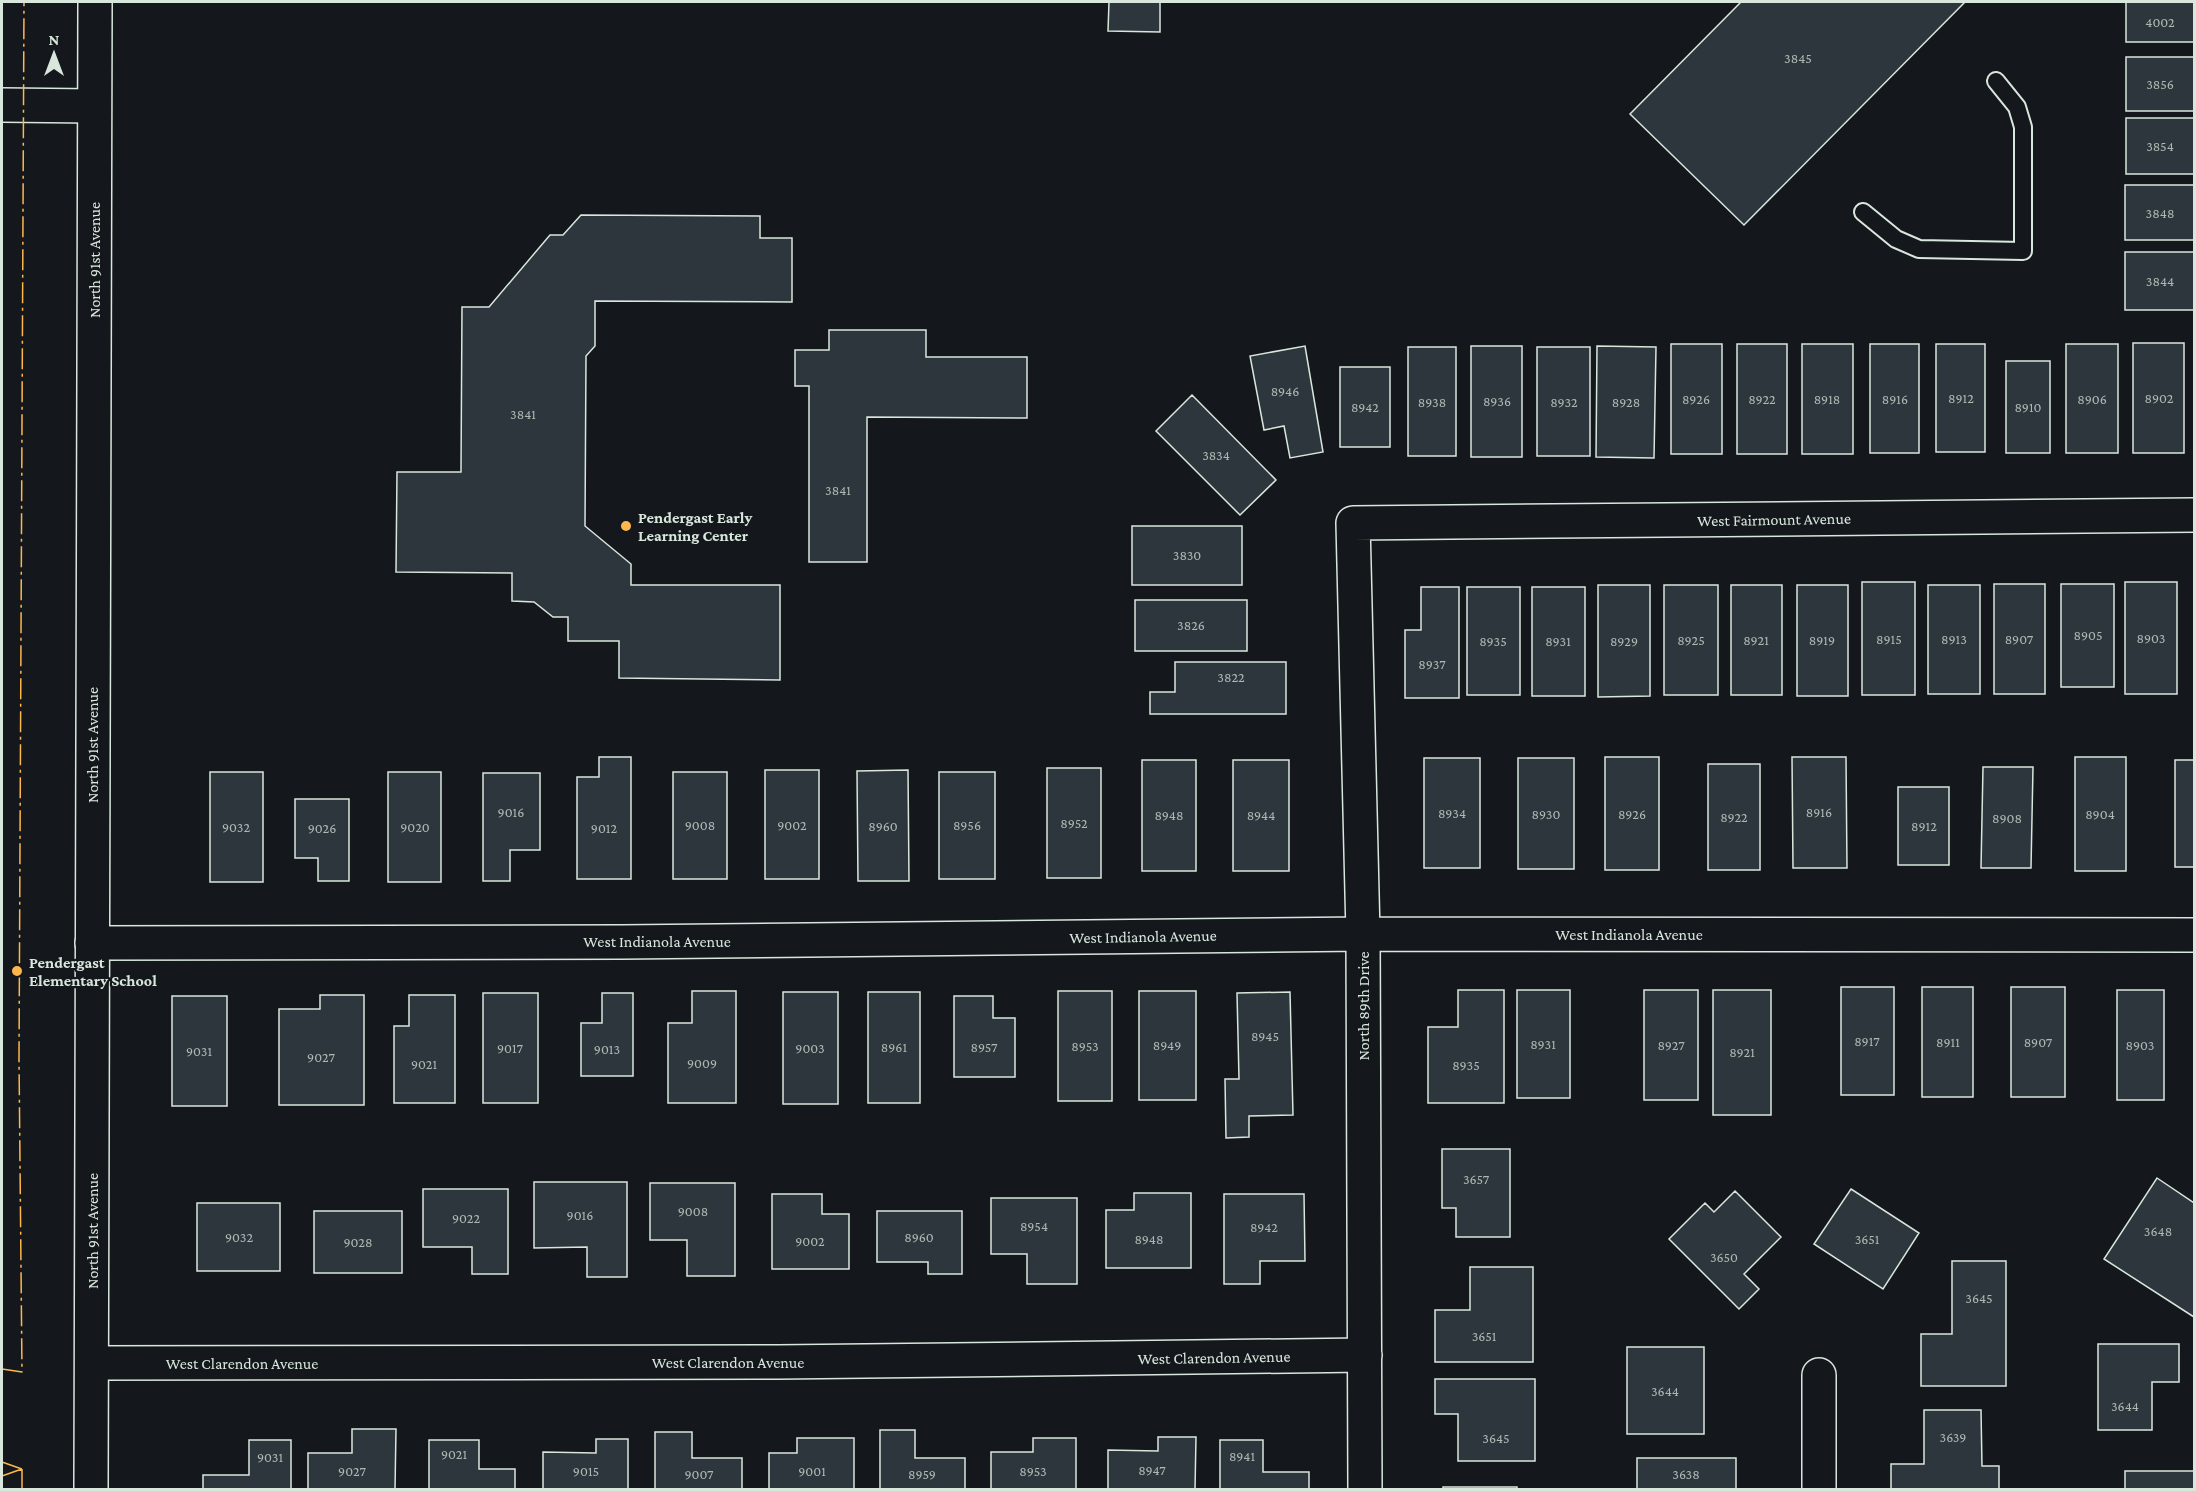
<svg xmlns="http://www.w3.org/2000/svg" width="2196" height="1491" viewBox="0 0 2196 1491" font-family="'Crimson Pro',serif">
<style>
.building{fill:#2c363c;stroke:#d8e6dc;stroke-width:1.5}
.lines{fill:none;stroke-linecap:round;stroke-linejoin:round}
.lane-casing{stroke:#d8e6dc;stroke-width:20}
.street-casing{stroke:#d8e6dc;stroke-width:36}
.secondary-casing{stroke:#d8e6dc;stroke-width:36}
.lane{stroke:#14181c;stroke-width:16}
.street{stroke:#14181c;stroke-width:33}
.secondary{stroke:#14181c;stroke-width:33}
.power{stroke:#ffb74d;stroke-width:1.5;stroke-dasharray:21 4.5 3 4.5;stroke-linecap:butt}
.poi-dot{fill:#ffb74d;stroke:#14181c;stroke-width:2}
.labels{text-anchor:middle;stroke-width:4.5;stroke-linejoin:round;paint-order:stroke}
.number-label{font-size:14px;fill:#adbab4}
.street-label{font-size:16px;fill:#d8e6dc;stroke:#14181c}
.poi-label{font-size:16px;font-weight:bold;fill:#d8e6dc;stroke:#14181c;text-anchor:start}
</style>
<rect width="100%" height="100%" fill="#14181c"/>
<path class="building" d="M1109,2H1160V32L1108,31Z
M1741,2H1965L1744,225L1630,114Z
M2126,2H2194V42H2126Z
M2126,57H2194V111H2126Z
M2126,118H2194V174H2126Z
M2125,185H2194V240H2125Z
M581,215L760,216V238H792V302L595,301V346L586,356L585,526L631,564V585H780V680L619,678V641H568V617H553L534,602L512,601V573L396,572L397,472H461L462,307H489L550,235H563Z
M2125,252H2194V310H2125Z
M829,330H926V357H1027V418L867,417V562H809V386H795V350H829Z
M2133,343H2184V453H2133Z
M1671,344H1722V454H1671Z
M1737,344H1787V454H1737Z
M1802,344H1853V454H1802Z
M1870,344H1919V453H1870Z
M1936,344H1985V452H1936Z
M2066,344H2118V453H2066Z
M1305,346L1323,452L1290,458L1284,426L1264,430L1250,356Z
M1471,346H1522V457H1471Z
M1597,346L1656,347L1654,458L1596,457Z
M1408,347H1456V456H1408Z
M1537,347H1590V456H1537Z
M2006,361H2050V453H2006Z
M1340,367H1390V447H1340Z
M1192,395L1276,480L1240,515L1156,431Z
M1132,526H1242V585H1132Z
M1862,582H1915V695H1862Z
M2125,582H2177V694H2125Z
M1994,584H2045V694H1994Z
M2061,584H2114V687H2061Z
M1598,585H1650V696L1598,697Z
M1664,585H1718V695H1664Z
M1731,585H1782V695H1731Z
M1797,585H1848V696H1797Z
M1928,585H1980V694H1928Z
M1421,587H1459V698H1405V630H1421Z
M1467,587H1520V695H1467Z
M1532,587H1585V696H1532Z
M1135,600H1247V651H1135Z
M1175,662H1286V714H1150V692H1175Z
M599,757H631V879H577V777H599Z
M1605,757H1659V870H1605Z
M1792,757H1846L1847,868H1793Z
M2075,757H2126V871H2075Z
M1424,758H1480V868H1424Z
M1518,758H1574V869H1518Z
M1142,760H1196V871H1142Z
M1233,760H1289V871H1233Z
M2175,760H2194V867H2175Z
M1708,764H1760V870H1708Z
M1983,767H2033L2031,868H1981Z
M1047,768H1101V878H1047Z
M765,770H819V879H765Z
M908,770L909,881H858L857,771Z
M210,772H263V882H210Z
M388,772H441V882H388Z
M673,772H727V879H673Z
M939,772H995V879H939Z
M483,773H540V850H510V881H483Z
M1898,787H1949V865H1898Z
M295,799H349V881H318V858H295Z
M1841,987H1894V1095H1841Z
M1922,987H1973V1097H1922Z
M2011,987H2065V1097H2011Z
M1458,990H1504V1103H1428V1027H1458Z
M1517,990H1570V1098H1517Z
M1644,990H1698V1100H1644Z
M1713,990H1771V1115H1713Z
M2117,990H2164V1100H2117Z
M692,991H736V1103H668V1023H692Z
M1058,991H1112V1101H1058Z
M1139,991H1196V1100H1139Z
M783,992H838V1104H783Z
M868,992H920V1103H868Z
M1290,992L1293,1115L1249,1116V1137L1226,1138L1225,1079H1239L1237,993Z
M483,993H538V1103H483Z
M602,993H633V1076H581V1023H602Z
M320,995H364V1105H279V1009H320Z
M409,995H455V1103H394V1026H409Z
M172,996H227V1106H172Z
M954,996H993V1018H1015V1077H954Z
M1442,1149H1510V1237H1456V1208H1442Z
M2157,1178L2194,1203V1317L2104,1259Z
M534,1182H627V1277H587V1247L534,1248Z
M650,1183H735V1276H687V1240H650Z
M423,1189H508V1274H472V1247H423Z
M1851,1189L1919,1233L1883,1289L1814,1244Z
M1735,1191L1781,1237L1744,1274L1759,1289L1739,1309L1669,1239L1705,1203L1714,1212Z
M1134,1193H1191V1268H1106V1210H1134Z
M772,1194H822V1214H849V1269H772Z
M1224,1194H1304L1305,1261H1260V1284H1224Z
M991,1198H1077V1284H1027V1254H991Z
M197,1203H280V1271H197Z
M314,1211H402V1273H314Z
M877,1211H962V1274H928V1262H877Z
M1952,1261H2006V1386H1921V1334H1952Z
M1470,1267H1533V1362H1435V1310H1470Z
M2098,1344H2179V1382H2152V1430H2098Z
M1627,1347H1704V1434H1627Z
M1435,1379H1535V1461H1458V1414H1435Z
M1924,1410H1981L1982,1466H1999V1490H1891V1464H1924Z
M352,1429H396L395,1490H308V1453H352Z
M880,1430H915V1458H965V1490H880Z
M655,1432H692V1458H742V1490H655Z
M1158,1437H1196L1195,1490H1108V1450L1158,1451Z
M797,1438H854V1490H769V1453H797Z
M1033,1438H1076V1490H991V1452H1033Z
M596,1439H628V1490H543V1452L596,1453Z
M249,1440H291V1490H203V1475H249Z
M429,1440H479V1469H515V1490H429Z
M1220,1440H1263V1472H1309V1490H1220Z
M1637,1458H1736V1490H1637Z
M2125,1471H2194V1490H2125Z
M1443,1487H1517V1490H1443Z"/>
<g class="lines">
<g class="lane-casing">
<path id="lane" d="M1863,212L1896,239L1919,249L2023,251V127L2017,107L1996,81"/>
</g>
<g class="street-casing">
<path id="street" d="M2,105L94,106
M92,943L622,942L1363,934L2194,935
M92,1363L778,1362L1365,1355
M1365,1490L1363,934L1353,523L2194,515
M1819,1490V1375"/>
</g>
<g class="secondary-casing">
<path id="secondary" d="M91,1490L95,2"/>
</g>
<use href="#lane" class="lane"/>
<use href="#street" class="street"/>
<use href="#secondary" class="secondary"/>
<path class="power" d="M2,1369L22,1372L19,1058L24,2
M2,1462L22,1469
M2,1476L22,1469
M22,1490V1469"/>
</g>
<g class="poi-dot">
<circle cx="626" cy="526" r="6"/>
<circle cx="17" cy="971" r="6"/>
</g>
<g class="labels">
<g class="number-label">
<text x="2160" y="27">4002</text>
<text x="1798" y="63">3845</text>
<text x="2160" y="89">3856</text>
<text x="2160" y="151">3854</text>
<text x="2160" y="218">3848</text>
<text x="2160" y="286">3844</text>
<text x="1285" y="396">8946</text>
<text x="1961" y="403">8912</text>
<text x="2159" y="403">8902</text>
<text x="1696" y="404">8926</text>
<text x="1762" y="404">8922</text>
<text x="1827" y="404">8918</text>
<text x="1895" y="404">8916</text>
<text x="2092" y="404">8906</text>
<text x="1497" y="406">8936</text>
<text x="1432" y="407">8938</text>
<text x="1564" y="407">8932</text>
<text x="1626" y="407">8928</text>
<text x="1365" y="412">8942</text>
<text x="2028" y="412">8910</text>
<text x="523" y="419">3841</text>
<text x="1216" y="460">3834</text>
<text x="838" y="495">3841</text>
<text x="1187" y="560">3830</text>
<text x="1191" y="630">3826</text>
<text x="2088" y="640">8905</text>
<text x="2151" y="643">8903</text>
<text x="1889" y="644">8915</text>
<text x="1954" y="644">8913</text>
<text x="2019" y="644">8907</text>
<text x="1691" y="645">8925</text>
<text x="1756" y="645">8921</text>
<text x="1822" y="645">8919</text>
<text x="1493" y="646">8935</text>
<text x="1558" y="646">8931</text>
<text x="1624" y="646">8929</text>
<text x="1432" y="669">8937</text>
<text x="1231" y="682">3822</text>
<text x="511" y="817">9016</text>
<text x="1819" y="817">8916</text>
<text x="1452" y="818">8934</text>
<text x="1546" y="819">8930</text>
<text x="1632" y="819">8926</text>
<text x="2100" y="819">8904</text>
<text x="1169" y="820">8948</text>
<text x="1261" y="820">8944</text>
<text x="1734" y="822">8922</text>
<text x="2007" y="823">8908</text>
<text x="1074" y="828">8952</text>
<text x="700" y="830">9008</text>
<text x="792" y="830">9002</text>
<text x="967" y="830">8956</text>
<text x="883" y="831">8960</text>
<text x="1924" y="831">8912</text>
<text x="236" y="832">9032</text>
<text x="415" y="832">9020</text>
<text x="322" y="833">9026</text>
<text x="604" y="833">9012</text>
<text x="1265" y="1041">8945</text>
<text x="1867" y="1046">8917</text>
<text x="1948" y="1047">8911</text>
<text x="2038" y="1047">8907</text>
<text x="1543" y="1049">8931</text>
<text x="1167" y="1050">8949</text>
<text x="1671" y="1050">8927</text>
<text x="2140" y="1050">8903</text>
<text x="1085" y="1051">8953</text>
<text x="894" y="1052">8961</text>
<text x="984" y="1052">8957</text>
<text x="510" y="1053">9017</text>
<text x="810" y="1053">9003</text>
<text x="607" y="1054">9013</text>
<text x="199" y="1056">9031</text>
<text x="1742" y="1057">8921</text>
<text x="321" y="1062">9027</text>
<text x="702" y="1068">9009</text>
<text x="424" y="1069">9021</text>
<text x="1466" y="1070">8935</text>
<text x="1476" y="1184">3657</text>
<text x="693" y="1216">9008</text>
<text x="580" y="1220">9016</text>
<text x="466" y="1223">9022</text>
<text x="1034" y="1231">8954</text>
<text x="1264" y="1232">8942</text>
<text x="2158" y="1236">3648</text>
<text x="239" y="1242">9032</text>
<text x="919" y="1242">8960</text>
<text x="1149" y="1244">8948</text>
<text x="1867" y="1244">3651</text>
<text x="810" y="1246">9002</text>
<text x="358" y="1247">9028</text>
<text x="1724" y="1262">3650</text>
<text x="1979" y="1303">3645</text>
<text x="1484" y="1341">3651</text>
<text x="1665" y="1396">3644</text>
<text x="2125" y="1411">3644</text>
<text x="1953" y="1442">3639</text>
<text x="1496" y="1443">3645</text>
<text x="454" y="1459">9021</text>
<text x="1242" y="1461">8941</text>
<text x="270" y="1462">9031</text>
<text x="1152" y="1475">8947</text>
<text x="352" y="1476">9027</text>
<text x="586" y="1476">9015</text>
<text x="812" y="1476">9001</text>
<text x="1033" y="1476">8953</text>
<text x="699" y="1479">9007</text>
<text x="922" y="1479">8959</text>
<text x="1686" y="1479">3638</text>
</g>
<g class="street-label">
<text transform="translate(94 260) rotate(-90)" y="6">North 91st Avenue</text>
<text transform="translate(1774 519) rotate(-1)" y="6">West Fairmount Avenue</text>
<text transform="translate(92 745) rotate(-90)" y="6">North 91st Avenue</text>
<text x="1629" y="940">West Indianola Avenue</text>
<text transform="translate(1143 936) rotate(-1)" y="6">West Indianola Avenue</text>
<text x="657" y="947">West Indianola Avenue</text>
<text transform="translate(1363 1006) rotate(-90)" y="6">North 89th Drive</text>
<text transform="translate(92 1231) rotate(-90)" y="6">North 91st Avenue</text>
<text transform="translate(1214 1357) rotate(-1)" y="6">West Clarendon Avenue</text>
<text x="728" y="1368">West Clarendon Avenue</text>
<text x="242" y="1369">West Clarendon Avenue</text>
</g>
<g class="poi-label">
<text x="638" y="523">Pendergast Early<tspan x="638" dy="18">Learning Center</tspan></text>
<text x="29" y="968">Pendergast<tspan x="29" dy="18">Elementary School</tspan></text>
</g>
</g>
<rect width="2196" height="1491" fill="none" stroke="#d8e6dc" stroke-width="6"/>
<g transform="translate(54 54)" stroke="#14181c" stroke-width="4.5" paint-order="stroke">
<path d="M0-4.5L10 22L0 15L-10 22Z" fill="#d8e6dc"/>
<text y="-9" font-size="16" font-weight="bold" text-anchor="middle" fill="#d8e6dc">N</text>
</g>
</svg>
